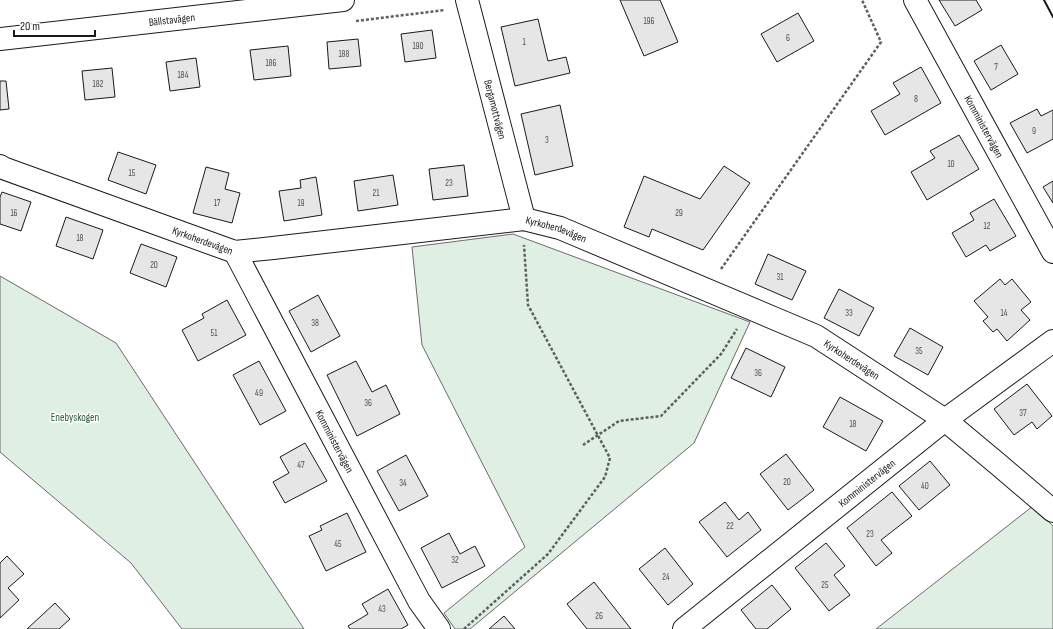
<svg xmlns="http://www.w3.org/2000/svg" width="1053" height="629" viewBox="0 0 1053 629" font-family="'Sofia Sans Condensed',sans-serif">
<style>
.green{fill:#e0efe3;stroke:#6a6a6a}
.building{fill:#e6e6e6;stroke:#1a1a1a}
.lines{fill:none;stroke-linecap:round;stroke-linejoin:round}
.minor-casing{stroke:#1a1a1a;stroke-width:24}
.path{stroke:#5f5f5f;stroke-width:2.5;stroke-dasharray:3 2;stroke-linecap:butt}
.minor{stroke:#fff;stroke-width:22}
.wall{stroke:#1a1a1a;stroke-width:2}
.labels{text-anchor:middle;stroke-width:3;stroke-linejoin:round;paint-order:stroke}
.number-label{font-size:9px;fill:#4d4d4d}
.street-label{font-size:11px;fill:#1a1a1a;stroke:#fff}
.park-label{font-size:11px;fill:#2b5a34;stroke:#fff}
</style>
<rect width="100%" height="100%" fill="#fff"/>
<path class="green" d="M513,234L750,322L694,443L470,629H455L444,613L525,547L422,345L412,247Z
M0,276L116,343L304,629H182L131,563L0,452Z
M1033,506L1053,526V629H876Z"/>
<path class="building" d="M620,0H660L678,42L644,56Z
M939,0H976L982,10L955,26Z
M798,13L814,41L777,62L761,34Z
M538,19L548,61L566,57L570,73L515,86L501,27Z
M432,30L436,58L405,62L401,34Z
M358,39L361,66L329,69L327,42Z
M1001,45L1018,74L991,90L974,61Z
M288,46L291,76L254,80L250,50Z
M196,58L200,87L170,91L166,62Z
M921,67L941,103L885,135L871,111L900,94L893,83Z
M112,68L115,97L85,100L82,71Z
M0,81H6L9,109L0,110Z
M560,105L573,166L535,175L521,114Z
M1037,109L1041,116L1053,110V139L1027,153L1010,123Z
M959,135L979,169L927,200L911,172L935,158L930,151Z
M118,152L156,165L146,194L108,180Z
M464,165L468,196L433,200L429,169Z
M724,166L750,183L703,250L652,229L649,237L624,227L644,176L700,199Z
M206,167L229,173L225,189L240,193L232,223L193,213Z
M393,175L398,205L358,211L354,181Z
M316,177L322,215L284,221L279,191L301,188L300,180Z
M1053,181V203L1043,187Z
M2,192L31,202L21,231L0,224V197Z
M994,199L1016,236L990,251L986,245L966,257L952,233L974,220L970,213Z
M66,217L103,230L93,259L56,246Z
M141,244L177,257L166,287L130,273Z
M768,254L806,271L792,300L755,284Z
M1000,279L1005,285L1012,279L1031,302L1021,310L1030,320L1007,341L997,329L993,332L983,321L988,317L974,301Z
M839,289L874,308L859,336L824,318Z
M318,295L340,336L311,352L289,311Z
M227,300L246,335L198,361L182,330L204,318L202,314Z
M910,328L943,347L928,375L894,356Z
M746,348L785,367L771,397L731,378Z
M259,361L286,411L260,425L233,375Z
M356,361L372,392L386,385L400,414L357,436L327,375Z
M1027,384L1052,416L1037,429L1032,422L1014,435L994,409Z
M840,397L883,421L866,451L823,427Z
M305,443L327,481L285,503L273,482L289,473L280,457Z
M786,454L814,490L788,510L760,474Z
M406,455L428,496L399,511L377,471Z
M930,461L950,485L919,510L899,486Z
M892,492L912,516L881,540L892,553L876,566L847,528Z
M725,502L739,520L748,512L761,530L727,557L699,522Z
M347,513L366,552L326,571L309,536L322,530L320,526Z
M449,533L460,554L475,546L485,566L442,588L421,548Z
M826,543L845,566L834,575L850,595L829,611L795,568Z
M665,548L693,584L668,605L639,569Z
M7,556L24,574L8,588L19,600L0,618V563Z
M594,582L631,629H587L567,604Z
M772,585L791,609L767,629H756L741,610Z
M388,589L408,625L401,629H350L348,626L368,614L362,604Z
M55,603L70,619L59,629H27Z
M504,616L515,629H489Z"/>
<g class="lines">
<g class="minor-casing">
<g id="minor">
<path id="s1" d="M467,0L524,219"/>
<path id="s2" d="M915,0L1053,252"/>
<path id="s3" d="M0,39L343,0"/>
<path id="s4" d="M0,166L3,168L235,252L273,248L524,219L560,228L816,336L945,420L999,465L1053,511"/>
<path id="s5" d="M235,252L419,601L439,629"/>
<path id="s6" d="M684,629L945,420L1053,341"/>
</g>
</g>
<path class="path" d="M356,21L445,10
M721,269L881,42L862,0
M583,445L619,421L661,416L721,354L737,329
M464,629L548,554L605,477L610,458L528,305L524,245"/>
<use href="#minor" class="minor"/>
<path class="wall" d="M1044,0L1053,17"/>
</g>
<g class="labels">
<g class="number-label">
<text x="649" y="24">196</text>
<text x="788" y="41">6</text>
<text x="524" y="45">1</text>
<text x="418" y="49">190</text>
<text x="344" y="57">188</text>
<text x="271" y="66">186</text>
<text x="996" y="70">7</text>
<text x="183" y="78">184</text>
<text x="98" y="87">182</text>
<text x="916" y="102">8</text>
<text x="1034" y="134">9</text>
<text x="547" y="143">3</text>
<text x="951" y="167">10</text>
<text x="132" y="176">15</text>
<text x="449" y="186">23</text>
<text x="376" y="196">21</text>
<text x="217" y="206">17</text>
<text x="301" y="206">19</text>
<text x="14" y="216">16</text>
<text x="679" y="216">29</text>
<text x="987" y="229">12</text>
<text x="80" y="241">18</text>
<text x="154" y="268">20</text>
<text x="780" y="280">31</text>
<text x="849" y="316">33</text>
<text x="1004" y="316">14</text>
<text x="315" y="326">38</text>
<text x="214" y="336">51</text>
<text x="919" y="354">35</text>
<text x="758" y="376">36</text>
<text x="259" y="396">49</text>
<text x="368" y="406">36</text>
<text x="1023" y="416">37</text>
<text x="853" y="427">18</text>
<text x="301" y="468">47</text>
<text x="787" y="485">20</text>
<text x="403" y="486">34</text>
<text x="925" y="489">40</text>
<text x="730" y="529">22</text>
<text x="870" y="537">23</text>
<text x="338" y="547">45</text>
<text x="455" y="563">32</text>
<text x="666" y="580">24</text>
<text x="825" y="588">25</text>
<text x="382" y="612">43</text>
<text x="599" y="619">26</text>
</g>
<g class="street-label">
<text dy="4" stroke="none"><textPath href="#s3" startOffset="173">Bällstavägen</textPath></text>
<text dy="4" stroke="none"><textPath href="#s1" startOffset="113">Bergamottvägen</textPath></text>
<text dy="4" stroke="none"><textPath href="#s2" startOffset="144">Komministervägen</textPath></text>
<text dy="4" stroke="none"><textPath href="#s4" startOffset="575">Kyrkoherdevägen</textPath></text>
<text dy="4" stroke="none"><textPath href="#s4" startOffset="216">Kyrkoherdevägen</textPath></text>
<text dy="4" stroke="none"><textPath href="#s4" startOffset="899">Kyrkoherdevägen</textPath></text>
<text dy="4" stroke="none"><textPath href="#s5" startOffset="214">Komministervägen</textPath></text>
<text dy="4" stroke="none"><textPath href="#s6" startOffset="234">Komministervägen</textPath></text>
</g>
<g class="park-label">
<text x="75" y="421">Enebyskogen</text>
</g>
</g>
<path d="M14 30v6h81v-6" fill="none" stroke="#1a1a1a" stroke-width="2"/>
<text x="20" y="30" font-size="12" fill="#1a1a1a" stroke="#ffffff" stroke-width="3" paint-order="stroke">20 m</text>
</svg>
